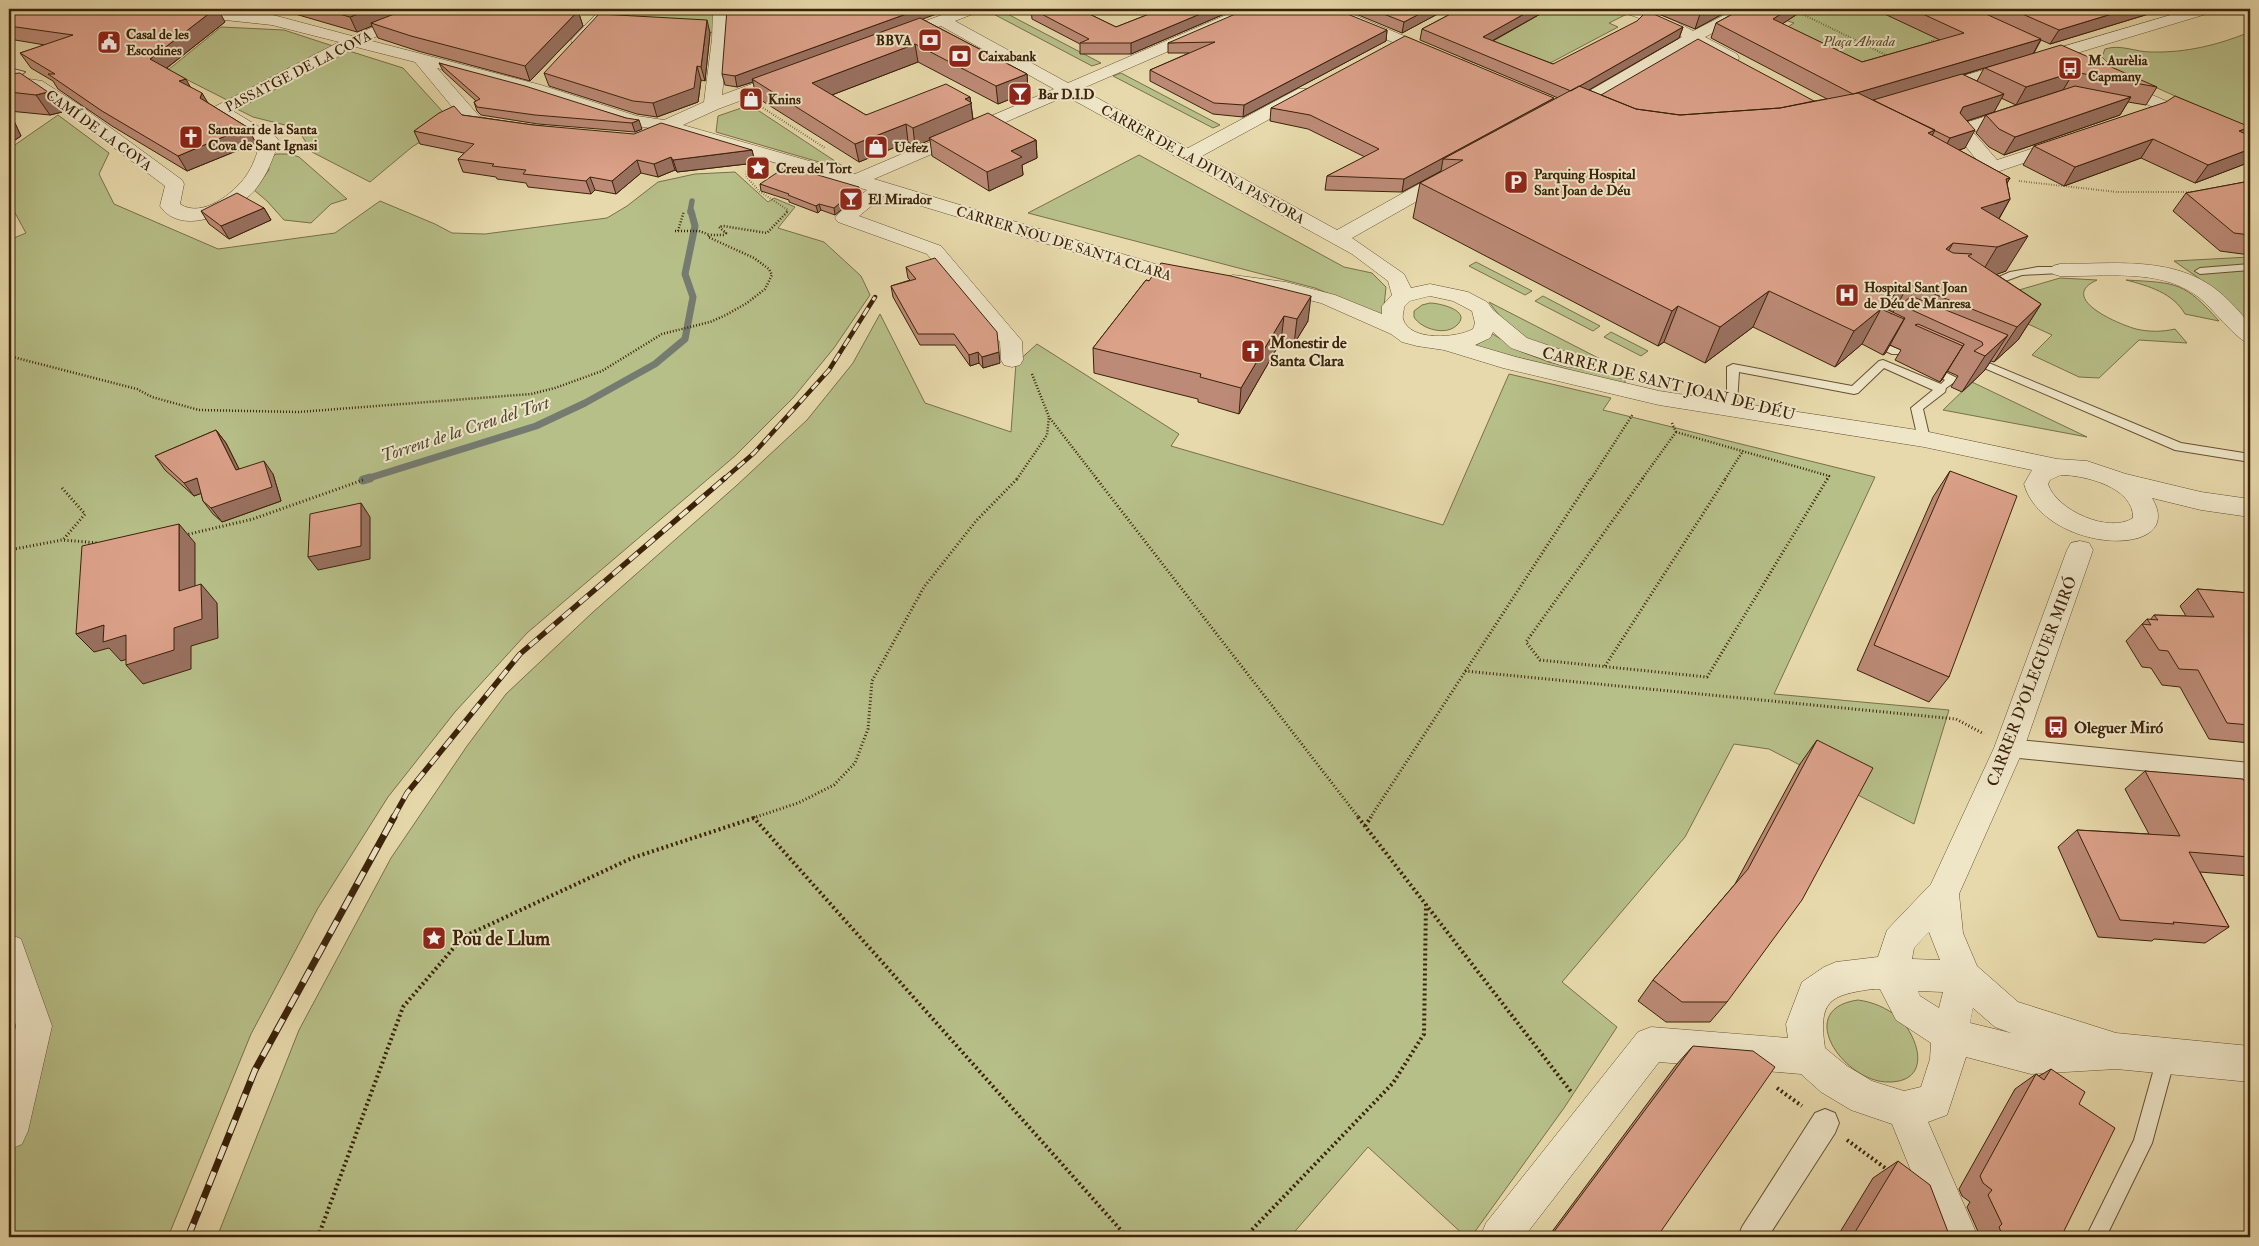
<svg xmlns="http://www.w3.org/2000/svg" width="2259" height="1246" viewBox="0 0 2259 1246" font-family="'IM FELL Double Pica',serif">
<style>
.green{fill:#b7bf88;stroke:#797048}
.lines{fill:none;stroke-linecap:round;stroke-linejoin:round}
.stream-far2{stroke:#757b70;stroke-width:5.5}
.stream-far1{stroke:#757b70;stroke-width:7}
.stream{stroke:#757b70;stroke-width:9}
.service-casing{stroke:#665032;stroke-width:2}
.pedestrian-casing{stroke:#665032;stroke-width:2}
.minor-casing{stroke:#665032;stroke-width:1}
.path-far3{stroke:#3b2209;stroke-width:2;stroke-dasharray:0.5 2;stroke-linecap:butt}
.path-far2{stroke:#3b2209;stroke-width:2.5;stroke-dasharray:1 2;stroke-linecap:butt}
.path-far1{stroke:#3b2209;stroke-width:3;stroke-dasharray:1 2.5;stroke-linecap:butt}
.path{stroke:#3b2209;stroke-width:4;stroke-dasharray:2 3;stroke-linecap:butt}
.service{fill:#efe6c8;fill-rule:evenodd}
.pedestrian{fill:#efe6c8;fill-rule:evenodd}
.minor{fill:#efe6c8;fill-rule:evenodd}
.rail-far2-casing{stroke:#3b2209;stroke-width:4.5}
.rail-far1-casing{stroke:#3b2209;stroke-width:5.5}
.rail-casing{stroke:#3b2209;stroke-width:7}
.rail-far2{stroke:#efe6c8;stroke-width:3;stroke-dasharray:9;stroke-linecap:butt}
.rail-far1{stroke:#efe6c8;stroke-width:4;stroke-dasharray:11;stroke-linecap:butt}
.rail{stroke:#efe6c8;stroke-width:5;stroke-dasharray:14;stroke-linecap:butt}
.wall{fill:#bc8a76;stroke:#3b2209;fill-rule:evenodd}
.shaded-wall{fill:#997160;stroke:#3b2209}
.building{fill:#dba189;stroke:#3b2209}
.labels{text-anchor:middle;stroke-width:4;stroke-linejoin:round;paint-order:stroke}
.far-poi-label{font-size:14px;font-weight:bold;fill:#3b2209;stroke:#efe6c8;text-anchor:start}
.far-park-label{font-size:14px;font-style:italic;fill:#5a4929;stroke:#efe6c8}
.far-street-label{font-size:14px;fill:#3b2209;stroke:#efe6c8}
.poi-label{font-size:16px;font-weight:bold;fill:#3b2209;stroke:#efe6c8;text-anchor:start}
.street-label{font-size:16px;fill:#3b2209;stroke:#efe6c8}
.water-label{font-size:18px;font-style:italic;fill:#534734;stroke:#efe6c8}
.near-poi-label{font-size:19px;font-weight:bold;fill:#3b2209;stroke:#efe6c8;text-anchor:start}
</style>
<rect width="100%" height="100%" fill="#e7d9ab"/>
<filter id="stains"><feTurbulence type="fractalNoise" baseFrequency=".004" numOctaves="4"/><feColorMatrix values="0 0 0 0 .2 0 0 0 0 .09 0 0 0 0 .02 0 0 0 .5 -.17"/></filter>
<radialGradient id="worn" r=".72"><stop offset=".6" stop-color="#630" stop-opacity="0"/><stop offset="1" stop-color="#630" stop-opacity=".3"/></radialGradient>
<path class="green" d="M984,9H998L1101,63L1092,66Z
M1549,9H1612L1627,14L1609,23L1618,27L1537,70L1510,77L1462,58Z
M1767,9H1875L1956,47L1855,77L1778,33L1794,23L1761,12Z
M618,10H713L715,32L693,34L602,27Z
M221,27L284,30L336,47L229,101L168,70Z
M2250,32V129L2114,69L2102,57L2105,49C2121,44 2135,52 2151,52C2186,53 2218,45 2250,32Z
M346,50L403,68L452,122L412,147L370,182L312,152L297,128L253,117L237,109Z
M1121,73L1220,125L1213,128L1113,76Z
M750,105L850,171L716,132L718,116Z
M58,115L109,153L99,174L114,204L218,249L335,233L380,201L435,224L452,233L485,234L607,218L627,206L658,182L695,174L735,172L768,202L774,198L795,207L778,228L824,242L861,276L870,295L834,348L793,398L735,456L527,633L455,712L388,797L318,908L251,1034L168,1237H9V240L26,233L9,202V149Z
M276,154H291L299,157L347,199L331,204L311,223L284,220L267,201L254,190L269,170L268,161Z
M1139,155L1344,267L1372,273L1386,287L1383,316L1315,288L1028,213Z
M2250,257V327L2213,288L2174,261Z
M1476,262L1532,291L1525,295L1469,266Z
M2060,278L2097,280C2057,298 2118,324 2136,329C2149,332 2162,332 2175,329L2187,343L2139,340L2099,378L2079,377L2032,355L2052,335L2015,318L2019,290Z
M2126,280C2178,283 2184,282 2219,321L2185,314C2173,293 2149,286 2126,280Z
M1543,296L1600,326L1593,331L1535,301Z
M1489,302L1608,363C1559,356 1518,344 1489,302Z
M1430,303C1438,303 1471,310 1458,324C1447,337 1421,329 1414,317V311L1422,305Z
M880,314L925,403L1011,432L1016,363L1037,344L1179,434L1171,446L1443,525L1509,374L1611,398L1603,410L1875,477L1774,694L1949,710L1914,824L1769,749L1734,744L1685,837L1562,982L1617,1027L1564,1108L1471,1237H1466L1368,1147L1290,1237H217L299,1030L391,858L467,746L506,694L592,613L736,486L807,420L853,363Z
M1611,332L1648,351L1641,356L1604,337Z
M1491,333L1522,352L1549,362L1625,379V386L1474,346L1485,340Z
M1972,382L2087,437L1943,410Z
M1858,1000C1873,1002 1887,1008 1899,1018C1920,1039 1931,1081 1890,1082C1845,1084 1792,1009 1858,1000Z"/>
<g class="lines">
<path class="stream-far2" d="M690,212L692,201"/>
<path class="stream-far1" d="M366,479L536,426L585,403L655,364L685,339L693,297L685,274L695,226L691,211"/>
<path class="stream" d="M363,480L370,478"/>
<g class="service-casing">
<path id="service" d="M9,68L25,72L21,75L9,74Z
M2250,264V270L2200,274L2195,271L2200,268Z
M2038,267H2060L2065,270L2060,273L2022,275L1986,288L1981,285L2010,272Z
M1872,338L1900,350L1902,352L1900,354H1892L1868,343L1866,341Z
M1972,356L2181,443L2250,454V462L2175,450L1968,361L1966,359L1968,357Z
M1883,360L1941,384L1945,380L1925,370L1923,368L1925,366H1933L1959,379L1946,388L1945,392L1923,409L1930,439L1928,442L1924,443L1918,439L1911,408L1933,390L1884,368L1858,393L1854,394L1739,372L1737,403L1709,408L1703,404L1705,401L1727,397V367L1733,364L1852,386L1879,361Z
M2166,1049L2172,1052L2175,1058L2152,1143L2106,1237H2086L2134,1140L2157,1058L2160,1052Z"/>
</g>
<g class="pedestrian-casing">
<path id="pedestrian" d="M2009,739L2250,763V781L2009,757L2001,754L1998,748L2001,742Z
M1825,1109L1835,1113L1839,1123L1835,1133L1768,1237H1738L1742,1227L1815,1113Z"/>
</g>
<g class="minor-casing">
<path id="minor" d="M160,9H210L273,15L352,36L416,9H437L435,12L368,40L541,85L637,116L664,120L704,102L712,39L713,9H729L728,39L722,95L784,72H796L798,76L796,80L718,109L683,125L855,174L1054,89L941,26L896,42L890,40L888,37L890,34L958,9H980L978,12L955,21L1068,83L1240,9H1261L1259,12L1081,89L1188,148L1298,89H1310L1313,93L1310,97L1202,156L1337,230L1444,170L1451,168L1458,170L1460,174L1458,178L1352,238L1404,274L1411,288L1430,284L1468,292L1487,302L1493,310L1527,338L1576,355L1579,360L1576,365L1568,367L1560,365L1511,348L1493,332L1490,338L1475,345L1516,357L1659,391L1924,431L2057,459L2087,461L2126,474L2201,492L2250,499V517L2201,510L2152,498C2189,560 2044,554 2024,484L2032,470L1924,447L1659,405L1503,368L1444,350L1417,346L1402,342L1391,334L1321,303L1285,294L1226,285L1223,281L1226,277L1233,275L1286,282L1335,295L1382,314V306L1392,295L1388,281L1352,254L1066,96L874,179L1172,269L1199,274L1202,278L1199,282L1192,284L1163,279L885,195L859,216L941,246L1022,341L1023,360L1020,365L1012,367L1004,365L1001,360L1000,342L927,254L838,222L835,218L838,214L867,190L668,131L658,134L652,133L650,128L629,125L529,93L437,68L480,117L509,122L512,126L509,130L503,131L468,126L415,62L356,47L233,111L276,137L279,141C273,159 267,175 255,190C236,212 182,238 160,206L165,186L69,114L31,89L9,86V76L42,81L81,106L182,180L184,184L180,204C202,219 234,193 246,176C253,166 257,154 260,143L214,115L211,111L214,107L339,42L272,25L168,14L162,12ZM1430,296L1453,301L1472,311L1475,323L1473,329C1457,338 1410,342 1403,319C1402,316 1404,311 1404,307L1410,301ZM2061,475C2084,475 2134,487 2133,518C2109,534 2056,510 2048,484L2050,480Z
M601,9H617L585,44H573L571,41L573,38Z
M1319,9H1340L1440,51L1442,54L1440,57H1428L1321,12Z
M1620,9C1647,7 1670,18 1693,31L1736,9H1755L1753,12L1705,37L1737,54L1739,58L1737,62H1725L1694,44L1572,116H1560L1557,112L1560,108L1682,37L1661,26L1622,12Z
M2191,9H2215L2213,12L1944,93H1932L1929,89L1932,85Z
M2240,9H2250V14L2242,12Z
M2115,79L2250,137V149L2109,88L2106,84L2109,80Z
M2016,107L2022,108L2025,112L2022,116L1973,132L1997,160L2065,138L2071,139L2074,143L2071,147L1976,179L1949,173L1947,169L1949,165C1960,162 1971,169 1981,165L1952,130L1955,126Z
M2060,264C2107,264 2163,257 2205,282C2223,292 2237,309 2250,324V344C2236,340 2212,307 2197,296C2160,268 2104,277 2060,276L2053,274L2050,270L2053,266Z
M2080,541L2089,543L2093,550L2024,748L1959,894L1963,933L1977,966L2018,1002L2116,1033L2250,1046V1082L2116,1069L2031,1074L1966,1057L1947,1115L1928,1122L1978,1237H1938L1892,1124L1851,1110L1821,1092L1801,1074L1659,1062L1524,1237H1480L1486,1223L1638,1032L1651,1027L1788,1038L1786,1024L1802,982L1824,967L1836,962L1878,957L1887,930L1931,884L1994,748L2067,550L2071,543ZM1929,932L1940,960L1912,959L1914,948ZM1873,989H1880L1896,1020L1931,1043L1930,1059L1921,1087L1904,1091L1872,1081L1847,1066L1825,1048C1818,1001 1829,995 1873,989ZM1918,991L1943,992L1939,1008L1920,996ZM1973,1008L1995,1027L2011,1033L1970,1023Z
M9,934L21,939L52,1026L28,1131L22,1144L9,1150V1057L16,1026L9,1002Z"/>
</g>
<path class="path-far3" d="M1792,9L1888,56
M1925,45L1933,40L1939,42
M763,108L825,148
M747,169L746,176L759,191L788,210L786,212
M2019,181L2117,192H2195"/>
<path class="path-far2" d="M675,231H699L710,235
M678,231L684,211
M9,356L137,389L152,397L199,410L299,412L531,394L555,388L602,371L662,334L710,322L726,315L747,303L765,289L772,275L769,269L754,258L708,237L710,235H724L726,233L719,227L723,226L767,233L788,211
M1032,374L1049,417L1097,479
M1672,423L1676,432
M1676,432L1829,476L1827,479
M1017,479L1047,435L1049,417
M1591,479L1633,414
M1642,479L1676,432
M1725,479L1743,451"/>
<path class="path-far1" d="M1096,478L1359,818
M1643,478L1526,642L1540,660L1707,677L1828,478
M62,488L85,514L63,540
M185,535L253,519L363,480
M9,550L62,540L99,543
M1605,666L1726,478
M1465,671L1956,719L1984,734
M753,818L798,803L834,785L855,763L868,729L872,681L924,587L976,521L1018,478
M1370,818L1591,478"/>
<path class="path" d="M753,817L1127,1237
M1358,817L1572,1093
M1365,826L1371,817
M1777,1088L1802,1106
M1847,1140L1888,1170
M318,1237L403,1007L463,937L632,858L757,817
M1245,1237L1393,1083L1424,1034L1426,904"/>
<use href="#service" class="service"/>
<use href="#pedestrian" class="pedestrian"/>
<use href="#minor" class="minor"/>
<g class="rail-far2-casing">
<path id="rail-far2" d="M724,479L754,453L829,370L875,297"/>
</g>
<g class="rail-far1-casing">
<path id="rail-far1" d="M393,818L407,793L520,654L725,478"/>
</g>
<g class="rail-casing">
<path id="rail" d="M188,1237L255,1070L394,817"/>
</g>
<use href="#rail-far2" class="rail-far2"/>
<use href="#rail-far1" class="rail-far1"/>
<use href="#rail" class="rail"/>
</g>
<path class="wall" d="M9,9L225,22L167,68L190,87L208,103L247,127L256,143L187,171L112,126L58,89L53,81L31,68L20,53L45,45L9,39Z
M278,9H552L578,11L583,26L530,81L418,51L378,38L372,26L357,32Z
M1031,9H1079L1116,27L1162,9H1236L1131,54H1080V44L1032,19Z
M1344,9H1447L1402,33Z
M1460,9H1549L1493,41L1553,64L1683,27L1679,38L1589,90L1601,95L1814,101L1827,99L1711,38L1716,23L1742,9H1805L1782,24L1862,62L1940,40L1874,9H2165L2050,44L2041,40L2034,53L2157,87L2146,105L2128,102L2120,115L2004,155L1989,147L1976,133L1986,115L2016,105L2001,98L1994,112L1967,121L1965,148L1959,150L2010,178L2007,183L2010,199L1999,219L2006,271L1996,274L2041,304L2018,340L1994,362L1991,361L1984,371L1962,392L1951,387L1958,376L1947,371L1940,382L1895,360L1901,350L1890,345L1883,355L1862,344L1835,367L1753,327L1705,363L1664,342L1658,346L1413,218L1420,183L1440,172L1441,171L1402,192L1325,190L1327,176L1365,157L1308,129L1270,121L1271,108L1554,100L1558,98L1420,40L1422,29ZM1984,68L1977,81L1963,75Z
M1655,9H1732L1695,29L1654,12Z
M922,19L1027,74L1028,92L998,104L918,62L832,95L866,115L970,97L973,119L1036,140L1037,158L1022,165L1023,175L989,191L932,156L930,140L915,146L908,142L859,162L756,97L753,82L737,87L725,85L722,74Z
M1387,30L1386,41L1243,117L1213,114L1150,81V70L1189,53H1168V43Z
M710,33L705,81L701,80L698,102L657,117L637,114L549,86L544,73Z
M439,63L626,118L642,129L635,132L538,124L481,115L477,111L474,102L476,101L443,71Z
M9,74L62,112L50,115L9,111L21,136L9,144Z
M462,115L533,125L752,150L755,163L677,172L675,170L658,177L641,173L616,194L595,190L591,194L528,187L526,183L497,179L496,177L463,172L458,159L464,153L420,144L414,131Z
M2250,128L2246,134L2250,136V162L2195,183L2141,158L2064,186L2023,165L2034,146Z
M2250,181V255L2220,251L2173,211L2186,193Z
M760,184L860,194L835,215L821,210L818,213L789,202V200L761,191Z
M264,208L271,220L229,239L209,224L201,211Z
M906,267L1000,363L983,368L979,363L970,366L955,345H920L893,297L891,286L910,280L908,278Z
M1146,280L1308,321L1294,344L1281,341L1239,414L1198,402V399L1094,373L1093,348Z
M216,430L226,443L239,469L273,474L281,501L222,522L213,514L203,501L201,493L194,496L165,470L155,456Z
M1950,471L1949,677L1929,702L1857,670L1933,497Z
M2197,589L2250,593V743L2209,739L2180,687L2162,685L2151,668L2142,667L2126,641L2147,619L2150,620L2154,615L2186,616L2180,606Z
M1817,740L1727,1002L1710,1022H1666L1638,1001L1653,980L1735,884L1800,764Z
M2145,771L2250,791V876L2200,872L2229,927L2205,943L2154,939L2152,941L2098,937L2058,847L2077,830L2149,834L2125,789Z
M1693,1046L1657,1237H1548L1676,1065Z
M2051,1069L2061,1237H1979L1980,1236L1967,1207L1970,1202L1962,1196L1959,1189L2015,1089L2036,1074L2039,1076Z
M1898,1161L1950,1237H1837L1873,1178Z"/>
<path class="shaded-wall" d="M215,9H218L225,22L159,74L150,59Z
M371,9H412L371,23L372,26L357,32L350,17Z
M920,9H950L755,81L752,79L753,82L737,87L735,76Z
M1017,9H1024L1017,11Z
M1212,9H1236L1131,54V43Z
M1429,9H1447L1402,33L1404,22Z
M1533,9H1549L1481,47L1483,37Z
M1711,9H1732L1695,29L1700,14Z
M1789,9H1805L1767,34L1773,19Z
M2128,9H2165L2050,44L2059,30Z
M578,11L583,26L530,81L525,66Z
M707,20L710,33L705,81L701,67Z
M1683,27L1679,38L1568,102L1571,91Z
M1387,30L1386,41L1243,117L1244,105Z
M2041,39L2033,54L1985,68H1984L1846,109L1853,94Z
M915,44L918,62L816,101L812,83Z
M697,66L701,80L698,102L657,117L653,103Z
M2074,72L2063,90L2016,105L2026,87Z
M1027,74L1028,92L998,104L996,86Z
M186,79L194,94L179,81Z
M48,92L62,112L50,115L36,95Z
M202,93L211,108L200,98Z
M2004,94L1994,112L1954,125L1963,107Z
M970,97L973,121L929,138L930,140L915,146L913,128L965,99Z
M2131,97L2120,115L2004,155L2015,137Z
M1554,98L1551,111L1443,159L1441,171L1402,192L1404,179Z
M9,110L21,136L9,144Z
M639,120L642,129L635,132L632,123Z
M906,124L908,142L859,162L855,144Z
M247,127L256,143L187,171L178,156Z
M2250,127L2237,145L2239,131Z
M1935,130L1918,164L1928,133Z
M1975,130L1965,148L1941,156L1950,138Z
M2153,139L2141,158L2064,186L2075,167Z
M1036,140L1037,158L1022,165L1023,175L989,191L987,172L1011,151Z
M2250,149V162L2195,183L2208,165Z
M752,150L755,163L677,172L673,160Z
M671,157L675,170L658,177L654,164Z
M637,160L641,173L616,194L612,181Z
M590,177L595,190L591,194L586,181Z
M2010,178L1995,204L2010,199L1990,234L1981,208L2006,179Z
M859,187L860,194L835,215L834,208Z
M819,204L821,210L818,213L816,206Z
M264,208L271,220L229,239L221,226Z
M2028,236L2006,271L1976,282L1997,247Z
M1953,243L1933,278L1946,249Z
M1909,284L1892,314L1882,307L1904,285Z
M1769,291L1753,327L1705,363L1720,327Z
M1311,296L1308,321L1294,344L1297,319Z
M2041,304L2018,340L1994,362L2017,327Z
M1678,306L1664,342L1658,346L1672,311Z
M1881,309L1862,344L1835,367L1854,331Z
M1284,316L1281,341L1239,414L1241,388Z
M1905,318L1885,354L1883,355L1904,319Z
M2008,335L1984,371L1962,392L1985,356Z
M1964,344L1942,380L1940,382L1963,346Z
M978,352L979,363L970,366L969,355Z
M999,352L1000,363L983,368L982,357Z
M216,430L226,443L246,483L236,470Z
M264,461L273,474L281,501L222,522L211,508Z
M197,478L208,491L194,496L184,483Z
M361,503L370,517V559L318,570L308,557Z
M179,524L195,543V610L179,591Z
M201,584L217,603L218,638L191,646V669L143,684L126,665L174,628Z
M104,625L126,635L144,654L121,661L109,648L94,652L76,634Z"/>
<path class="building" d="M9,9H215L150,59L186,79L179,81L202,93L200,98L247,127L178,156L102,111L48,74H55L20,53L73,35L9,26Z
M321,9H371L350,17Z
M407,9H547L578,11L525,66L411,36L371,23Z
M727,9H920L735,76L722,74Z
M1032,9H1079L1116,27L1162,9H1212L1131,43H1080L1089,39Z
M1247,9H1335L1387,30L1244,105L1214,103L1150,70L1215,42L1168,43Z
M1371,9H1429L1404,22Z
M1460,9H1533L1483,37L1553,64L1637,21L1647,11L1683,27L1571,91L1422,29Z
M1686,9H1711L1700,14Z
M1742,9H1789L1773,19L1862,62L1964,33L1912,9H1975L2041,39L1853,94L1716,23Z
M2011,9H2128L2059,30Z
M599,14L707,20L701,67L697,66L694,88L653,103L633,101L544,73Z
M920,18L1027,74L996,86L915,44L812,83L866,115L946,84L970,97L965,99L972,103L913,128L906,124L855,144L752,79Z
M1405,36L1554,98L1404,179L1327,176L1379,149L1310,115L1271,108Z
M1698,39L1814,101L1780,108L1680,115L1636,109L1601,95Z
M2061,45L2157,87L2074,72L2026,87L1985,68Z
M439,63L525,86L626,118L639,120L632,123L535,115L477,107L474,102L480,99Z
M20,73L48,92L36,95L9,92V74Z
M1962,74L2004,94L1963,107L1960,113L1975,130L1950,138L1873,100Z
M1579,86L1636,109L1680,115L1780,108L1858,93L1935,130L1928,133L2010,178L2006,179L2010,199L1981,208L2028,236L1997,247L1953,243L1946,249L1953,253L1972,254L1968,256L2041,304L2017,327L1909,284L1904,285L1882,307L1905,318L1904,319L1881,309L1854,331L1769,291L1720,327L1678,306L1672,311L1420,183L1463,160L1443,159Z
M2075,86L2131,97L2015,137L1999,129L1986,115Z
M2175,96L2250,127L2239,131L2250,136V149L2208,165L2153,139L2075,167L2034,146L2166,102Z
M454,106L462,115L533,125L634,134L661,123L752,150L673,160L671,157L654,164L637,160L612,181L590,177L586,181L523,174L526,170L492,166L494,164L458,159L474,144L414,131L439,113Z
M988,113L1036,140L1011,151L1022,157L987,172L929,138Z
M787,166L859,187L834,208L819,204L816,206L788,195L789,194L760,184Z
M2250,181V235L2234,233L2186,193Z
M237,193L264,208L221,226L201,211Z
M935,258L997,332L999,352L982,357L978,352L969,355L954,334H918L891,286L916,279L906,267Z
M1161,263L1231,276L1311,296L1297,319L1284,316L1241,388L1200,377L1201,374L1093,348L1146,280L1149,281Z
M1911,296L2008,335L1985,356L1974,351L1983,345L1982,342L1901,305Z
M1918,324L1964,344L1963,346L1915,325Z
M216,430L236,470L264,461L272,487L211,508L203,501L197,478L184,483L155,456Z
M1950,471L2017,496L1949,677L1874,645Z
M361,503V546L308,557L310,514Z
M179,524V591L201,584L202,619L174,628V650L126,665V635L103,642L104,625L76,634L82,546Z
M2197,589L2250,593V725L2227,723L2198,670L2179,669L2168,651L2159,650L2142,624L2151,625L2147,619L2158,620L2154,615L2214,617Z
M1817,740L1873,768L1802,900L1727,1002H1682L1653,980L1748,869Z
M2145,771L2243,779L2250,791V857L2189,852L2229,927L2173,922L2174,924L2120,920L2077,830L2180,836Z
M1693,1046L1753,1051L1775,1067L1657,1237H1550Z
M2051,1069L2085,1092L2079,1104L2115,1128L2061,1237H2003L1999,1227L2002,1224L1988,1195L1992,1190L1983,1183L1980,1176L2036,1074L2044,1080Z
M1898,1161L1930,1185L1950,1237H1852Z"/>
<defs>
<g id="bank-square" transform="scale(1.25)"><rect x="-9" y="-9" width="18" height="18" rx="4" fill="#8f2418" stroke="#efe6c8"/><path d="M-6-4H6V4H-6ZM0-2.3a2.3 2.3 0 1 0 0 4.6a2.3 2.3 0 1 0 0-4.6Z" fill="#fff"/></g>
<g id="civic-square" transform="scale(1.25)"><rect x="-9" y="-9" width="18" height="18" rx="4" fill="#8f2418" stroke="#efe6c8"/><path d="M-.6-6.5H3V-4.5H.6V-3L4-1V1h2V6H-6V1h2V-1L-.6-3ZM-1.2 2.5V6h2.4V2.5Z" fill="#fff"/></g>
<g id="bus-square" transform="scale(1.25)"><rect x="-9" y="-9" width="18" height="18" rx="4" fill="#8f2418" stroke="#efe6c8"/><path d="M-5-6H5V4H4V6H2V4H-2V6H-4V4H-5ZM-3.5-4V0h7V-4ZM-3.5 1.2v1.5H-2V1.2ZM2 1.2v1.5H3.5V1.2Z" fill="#fff"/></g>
<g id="bar-square" transform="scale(1.25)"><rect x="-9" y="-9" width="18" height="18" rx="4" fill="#8f2418" stroke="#efe6c8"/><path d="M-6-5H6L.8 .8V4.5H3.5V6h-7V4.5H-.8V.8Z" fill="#fff"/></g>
<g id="shop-square" transform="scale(1.25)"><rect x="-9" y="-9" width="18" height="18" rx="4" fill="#8f2418" stroke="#efe6c8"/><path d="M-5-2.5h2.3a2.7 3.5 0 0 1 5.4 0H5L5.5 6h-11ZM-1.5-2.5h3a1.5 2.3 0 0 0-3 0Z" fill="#fff"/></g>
<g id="church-square" transform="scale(1.25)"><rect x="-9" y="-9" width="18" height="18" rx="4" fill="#8f2418" stroke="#efe6c8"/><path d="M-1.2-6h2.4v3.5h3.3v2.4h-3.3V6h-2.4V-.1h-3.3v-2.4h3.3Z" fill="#fff"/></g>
<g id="sight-square" transform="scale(1.25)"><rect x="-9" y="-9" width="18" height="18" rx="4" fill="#8f2418" stroke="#efe6c8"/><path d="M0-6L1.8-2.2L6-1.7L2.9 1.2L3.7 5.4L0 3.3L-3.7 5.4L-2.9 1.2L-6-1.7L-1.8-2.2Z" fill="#fff"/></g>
<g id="parking-square" transform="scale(1.25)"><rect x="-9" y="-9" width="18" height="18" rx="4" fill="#8f2418" stroke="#efe6c8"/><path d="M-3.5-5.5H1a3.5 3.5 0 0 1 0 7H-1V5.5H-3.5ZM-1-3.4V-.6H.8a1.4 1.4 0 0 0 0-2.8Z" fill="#fff"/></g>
<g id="hospital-square" transform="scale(1.25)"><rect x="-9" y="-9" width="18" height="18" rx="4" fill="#8f2418" stroke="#efe6c8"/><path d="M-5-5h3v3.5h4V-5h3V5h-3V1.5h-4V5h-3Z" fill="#fff"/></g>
</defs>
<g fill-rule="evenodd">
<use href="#bank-square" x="930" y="40"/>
<use href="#civic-square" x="109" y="42"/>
<use href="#bank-square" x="960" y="56"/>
<use href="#bus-square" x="2070" y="68"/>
<use href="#bar-square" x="1020" y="94"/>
<use href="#shop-square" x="751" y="99"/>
<use href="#church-square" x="191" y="137"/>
<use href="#shop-square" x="876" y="147"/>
<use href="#sight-square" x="758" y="168"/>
<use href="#parking-square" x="1516" y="182"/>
<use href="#bar-square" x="851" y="199"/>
<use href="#hospital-square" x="1847" y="295"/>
<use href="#church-square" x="1253" y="351"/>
<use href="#bus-square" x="2056" y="727"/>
<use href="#sight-square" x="434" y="938"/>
</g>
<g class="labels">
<g class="far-poi-label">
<text x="126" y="39">Casal de les<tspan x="126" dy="16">Escodines</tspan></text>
<text x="912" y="45" text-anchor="end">BBVA</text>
<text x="978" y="61">Caixabank</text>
<text x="2088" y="65">M. Aurèlia<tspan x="2088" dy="16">Capmany</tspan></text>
<text x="1038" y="99">Bar D.I.D</text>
<text x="768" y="104">Knins</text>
<text x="208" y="134">Santuari de la Santa<tspan x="208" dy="16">Cova de Sant Ignasi</tspan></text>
<text x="894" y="152">Uefez</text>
<text x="776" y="173">Creu del Tort</text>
<text x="1534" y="179">Parquing Hospital<tspan x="1534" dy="16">Sant Joan de Déu</tspan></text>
<text x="868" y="204">El Mirador</text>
<text x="1864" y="292">Hospital Sant Joan<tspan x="1864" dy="16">de Déu de Manresa</tspan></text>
</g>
<g class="far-park-label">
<text x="1859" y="46">Plaça Abrada</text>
</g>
<g class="far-street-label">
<text transform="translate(298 71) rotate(-27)" y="5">PASSATGE DE LA COVA</text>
<text transform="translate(99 130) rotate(36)" y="5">CAMÍ DE LA COVA</text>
<text transform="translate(1203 164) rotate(29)" y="5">CARRER DE LA DIVINA PASTORA</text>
<text transform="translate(1064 243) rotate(17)" y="5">CARRER NOU DE SANTA CLARA</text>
</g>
<g class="poi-label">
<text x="1270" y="348">Monestir de<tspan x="1270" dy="18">Santa Clara</tspan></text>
<text x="2074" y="733">Oleguer Miró</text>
</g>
<g class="street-label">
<text transform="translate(1669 383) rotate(14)" y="6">CARRER DE SANT JOAN DE DÉU</text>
<text transform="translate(2031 681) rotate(-69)" y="6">CARRER D'OLEGUER MIRÓ</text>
</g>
<g class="water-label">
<text transform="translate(465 429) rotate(-18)" y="6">Torrent de la Creu del Tort</text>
</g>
<g class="near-poi-label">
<text x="452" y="945">Pou de Llum</text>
</g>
</g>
<rect width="2259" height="1246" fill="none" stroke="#e7d9ab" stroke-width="30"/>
<rect x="10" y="10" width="2239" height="1226" fill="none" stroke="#3b2209" stroke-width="2.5"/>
<rect x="15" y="15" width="2229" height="1216" fill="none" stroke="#3b2209"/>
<rect width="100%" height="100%" filter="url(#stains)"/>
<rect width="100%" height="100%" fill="url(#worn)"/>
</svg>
